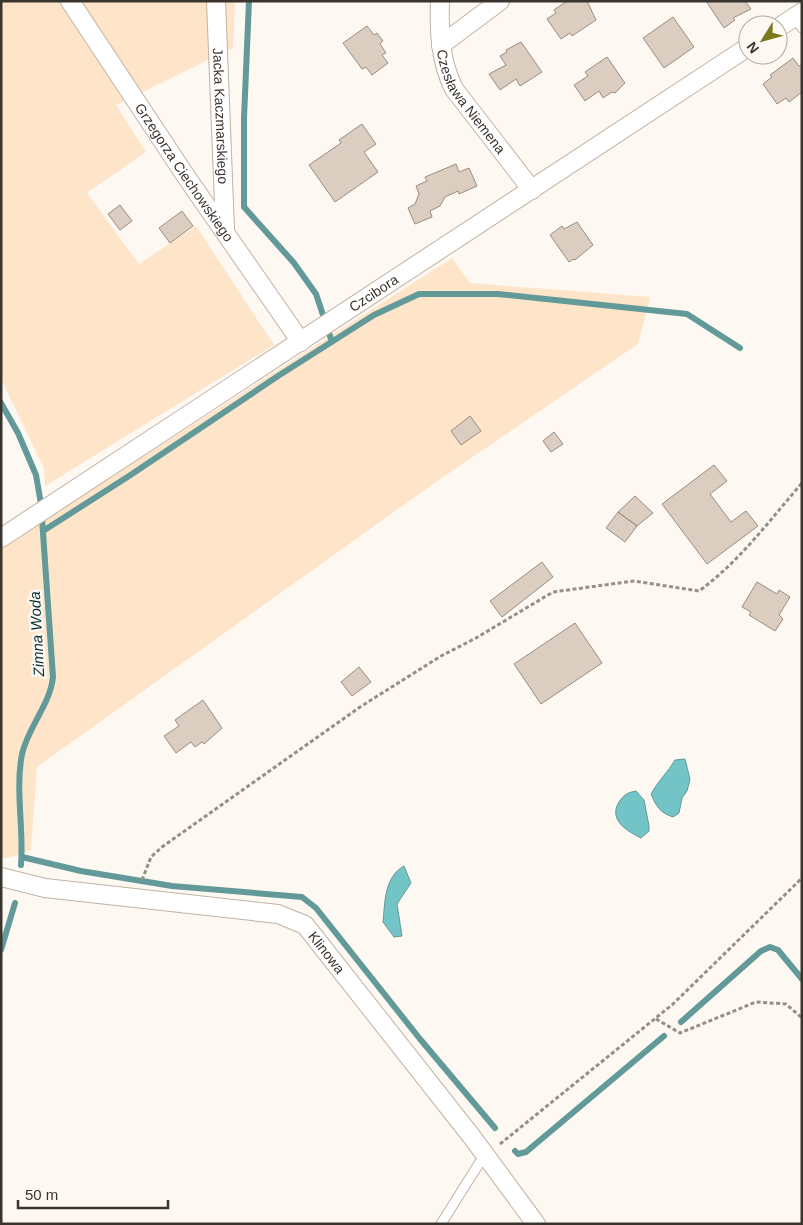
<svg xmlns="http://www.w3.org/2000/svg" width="803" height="1225" viewBox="0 0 803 1225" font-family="Helvetica,sans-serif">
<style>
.green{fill:#fee4c9}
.water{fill:#73c4c7;stroke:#629999}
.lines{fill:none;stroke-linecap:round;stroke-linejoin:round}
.stream{stroke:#629999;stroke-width:6}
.building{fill:#dbcdbf;stroke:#9a8d80}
.lane-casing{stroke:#c1b3a5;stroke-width:11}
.street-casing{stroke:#c1b3a5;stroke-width:20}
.path{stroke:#958f89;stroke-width:3;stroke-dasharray:4 2.5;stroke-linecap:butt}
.lane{stroke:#fff;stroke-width:9}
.street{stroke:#fff;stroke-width:18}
.labels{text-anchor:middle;stroke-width:5;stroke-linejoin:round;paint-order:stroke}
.street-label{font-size:14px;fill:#3a342e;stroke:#fef8f2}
.water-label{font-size:15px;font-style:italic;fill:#083233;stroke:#fef8f2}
</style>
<rect width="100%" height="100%" fill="#fef8f2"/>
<path class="green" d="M1,1H235L233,48L116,105L146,152L87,193L139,264L196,226L274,345L45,486L44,468L1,379Z
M452,258L470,283L650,297L638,344L436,482L37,767L31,850L8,858H1V548Z"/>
<path class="water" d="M685,759L690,779L687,791L682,798L679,813L673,817C660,813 656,806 651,794C658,781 668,772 675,760Z
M636,791L644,800L649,826V831L641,838C627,831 608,820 619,802C623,795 629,792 636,791Z
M404,866L411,883L397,904L402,936L394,937L383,922C385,903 384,877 404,866Z"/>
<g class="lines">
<path class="stream" d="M249,1L244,118V207L294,263L316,294L332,342
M1,403L18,433L36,475L41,504L53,677C50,705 28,727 22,754C15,790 24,829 21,865
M43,531L129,476L278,376L374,315L419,294H498L687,314L740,348
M22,857L81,871L172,886L302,897L316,908L420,1039L495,1128
M1,950L15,903
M681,1022L761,951L770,947L778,950L802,979
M515,1151L518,1154L526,1152L664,1036"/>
</g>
<path class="building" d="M567,1H587L596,20L572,36L570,33L561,39L547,19L556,13L554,10Z
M706,1H745L751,9L733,18L735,20L724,28Z
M673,17L694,47L664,68L643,38Z
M367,26L374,35L377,33L383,41L380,44L386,53L382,55L388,63L372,75L366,67L362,69L343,43Z
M521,42L542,72L520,86L516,79L500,90L489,74L506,65L500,56L507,52L506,50Z
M607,57L625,83L615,93L612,92L603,98L599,91L585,101L574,85L588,76L585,72Z
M793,58L799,66L802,65V92L789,102L786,98L777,104L763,84L772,77L770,75Z
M362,124L376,144L364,152L378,172L335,202L309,165L341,143L339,140Z
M456,164L459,172L469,168L477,186L459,194L458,191L445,197L440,206L430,211L432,217L415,224L408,208L415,204L419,194L416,186L427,181L425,177Z
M120,205L132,221L120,230L108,214Z
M182,211L193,226L170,243L159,228Z
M577,222L593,245L575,260L574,259L569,262L550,235L562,226L564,229Z
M470,416L481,431L461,445L451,431Z
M554,432L563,444L551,452L543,441Z
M714,465L727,481L710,494L731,522L746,511L758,526L707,564L662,504Z
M635,496L653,513L637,526L618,512Z
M618,512L637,526L625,542L606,528Z
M542,562L553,577L502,617L490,601Z
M757,582L777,594L779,590L790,597L779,615L783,619L775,631L749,615L751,612L742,607Z
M575,623L602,663L541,704L514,664Z
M359,667L371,682L352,696L341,682Z
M203,700L222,728L204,744L202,742L195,747L191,742L176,753L164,736L179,726L175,720Z"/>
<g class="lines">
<g class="lane-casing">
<path id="lane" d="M794,17L802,28
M441,1224L485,1154"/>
</g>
<g class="street-casing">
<g id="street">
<path id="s1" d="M70,1L185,175L301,342"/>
<path id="s2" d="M216,1L225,229"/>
<path id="s3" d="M440,1C439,32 440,61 454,89L532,190"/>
<path d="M778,28L802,12"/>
<path d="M441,45L500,1"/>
<path id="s4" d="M1,538L748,47"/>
<path id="s5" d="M1,877L45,888L278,914L305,925L472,1137L536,1224"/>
</g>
</g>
<path class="path" d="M142,880L151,857L162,847L360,707L441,656L476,638L553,592L634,581L699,591C740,561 769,521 802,483
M656,1019L680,1033L756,1002L786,1004L802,1018
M500,1144L673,1004L802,878"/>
<use href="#lane" class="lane"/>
<use href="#street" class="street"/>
</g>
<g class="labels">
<g class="street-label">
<text dy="5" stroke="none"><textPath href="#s3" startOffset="109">Czesława Niemena</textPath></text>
<text dy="5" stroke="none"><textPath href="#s2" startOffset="115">Jacka Kaczmarskiego</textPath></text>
<text dy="5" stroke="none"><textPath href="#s1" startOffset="206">Grzegorza Ciechowskiego</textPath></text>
<text dy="5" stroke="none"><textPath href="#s4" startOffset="446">Czcibora</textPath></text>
<text dy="5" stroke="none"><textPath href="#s5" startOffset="344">Klinowa</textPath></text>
</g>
<g class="water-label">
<text transform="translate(37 634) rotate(-93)" y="5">Zimna Woda</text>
</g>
</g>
<rect width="803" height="1225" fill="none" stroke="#3a342e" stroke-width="5"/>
<g transform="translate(763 40) rotate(233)"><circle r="24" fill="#fef8f2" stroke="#b0aaa4"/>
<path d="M0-4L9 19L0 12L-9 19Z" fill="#7b781e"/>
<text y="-8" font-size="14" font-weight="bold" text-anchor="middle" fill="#3a342e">N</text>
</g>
<path d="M18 1200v8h150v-8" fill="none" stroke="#3a342e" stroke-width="2.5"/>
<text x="25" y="1200" font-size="15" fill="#3a342e" stroke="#fef8f2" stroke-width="4" paint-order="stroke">50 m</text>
</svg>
